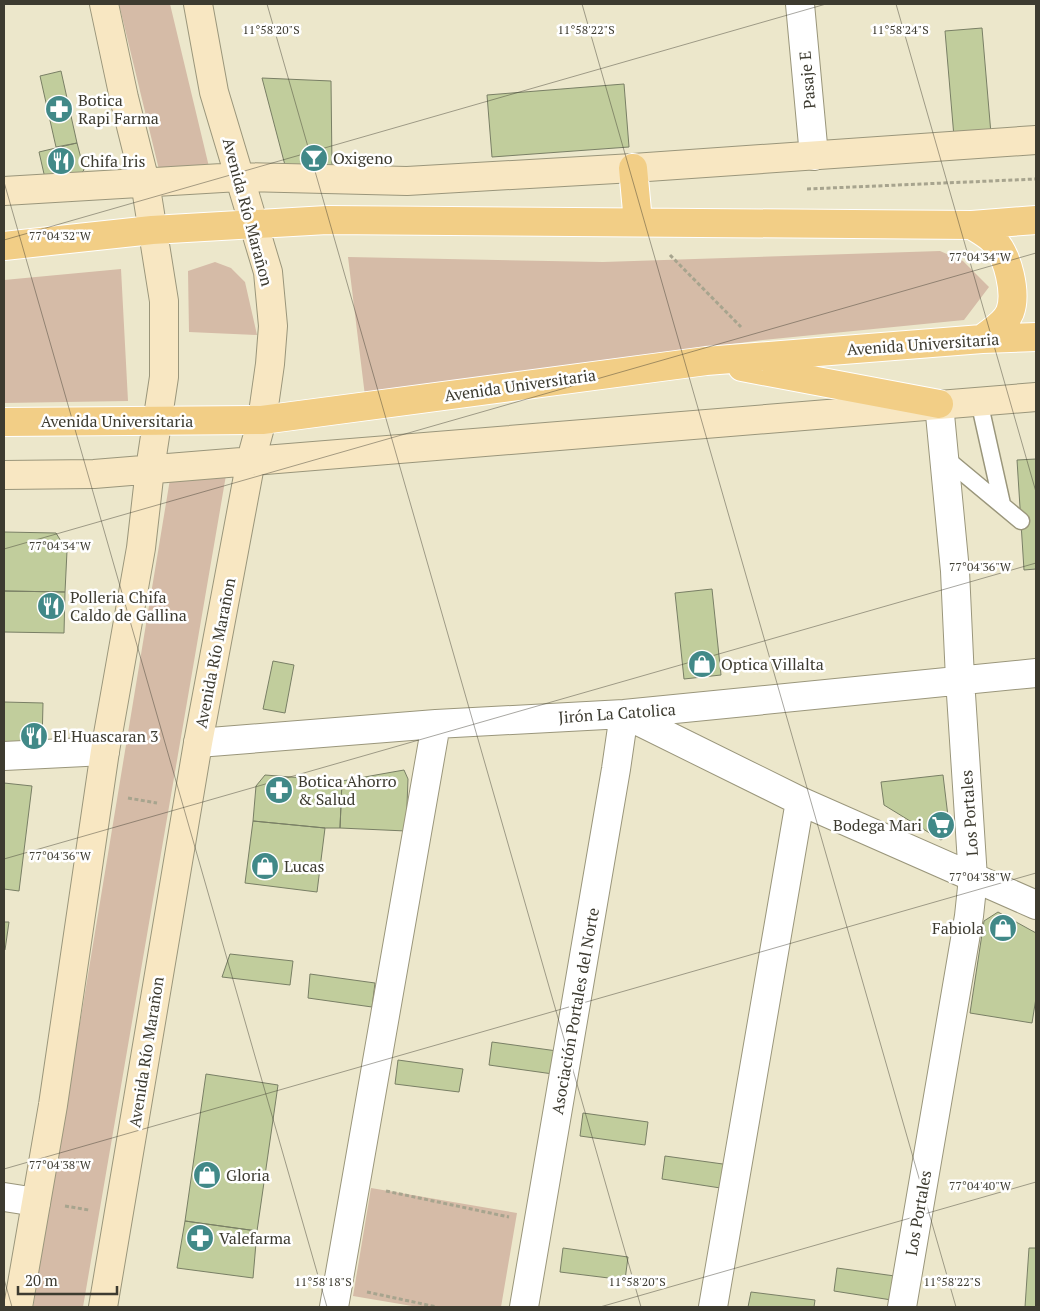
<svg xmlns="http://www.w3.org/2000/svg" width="1040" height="1311" viewBox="0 0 1040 1311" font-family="'PT Serif',serif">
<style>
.green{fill:#d5bba7}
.building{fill:#c1cd9c;stroke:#797f65}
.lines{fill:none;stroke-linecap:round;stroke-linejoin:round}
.lane-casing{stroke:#9a967b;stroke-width:19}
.street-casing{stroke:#9a967b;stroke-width:30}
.secondary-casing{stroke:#9a967b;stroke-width:30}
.primary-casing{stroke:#fff;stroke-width:30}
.path{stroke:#a7a48e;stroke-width:3;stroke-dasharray:4 2.5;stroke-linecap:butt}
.lane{stroke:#fff;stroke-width:16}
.street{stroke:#fff;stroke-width:28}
.secondary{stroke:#f8e7c2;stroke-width:28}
.primary{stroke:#f2ce86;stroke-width:28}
.ticks{fill:none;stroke:#3d3b30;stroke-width:1;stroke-opacity:0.45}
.labels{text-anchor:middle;stroke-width:5;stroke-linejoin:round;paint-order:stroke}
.street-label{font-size:16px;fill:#3d3b30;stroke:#fff}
.poi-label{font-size:16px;fill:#3d3b30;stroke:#fff;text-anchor:start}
.ticks-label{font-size:12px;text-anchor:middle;fill:#3d3b30;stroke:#fff;stroke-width:5;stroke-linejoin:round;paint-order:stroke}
</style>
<rect width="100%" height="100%" fill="#ece7cb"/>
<path class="green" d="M119,4H170L210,171L161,178Z
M940,251L963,261L989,287L964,320L763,340L546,368L365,396L348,257L603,262Z
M215,262L231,268L245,282L257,335L189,332L188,271Z
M121,269L128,401L4,403V280Z
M230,452L83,1307H33L174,455Z
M371,1188L517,1213L501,1307H418L353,1296Z"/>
<path class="building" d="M982,28L991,134L954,137L945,31Z
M61,71L77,143L56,147L40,76Z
M262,78L331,81L332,168L286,169Z
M624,84L629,147L492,157L487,95Z
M77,143L84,170L75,180L47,187L39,152Z
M1036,459V569L1024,570L1017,460Z
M4,532L56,533L67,551L65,592L4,591Z
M712,589L721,675L684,679L675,593Z
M4,591L65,592L64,633L4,632Z
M273,661L294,665L285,713L263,709Z
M4,702L43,703L42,744L4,743Z
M404,770L408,779L406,831L340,828L342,781Z
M265,775L342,781L340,828H325L253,821L256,786Z
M943,775L950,833L941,840L884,805L881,782Z
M4,783L32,786L19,891L4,889Z
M253,821L325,828L317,892L245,883Z
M998,912L1036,933V998L1032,1023L970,1013L984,921Z
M4,922H9L5,950H4Z
M230,954L293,961L290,985L222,977Z
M310,974L375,983L372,1007L308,998Z
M492,1042L557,1051L553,1074L489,1065Z
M398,1060L463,1069L459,1092L395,1084Z
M206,1074L278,1085L257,1231L185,1221Z
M583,1113L648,1122L645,1145L580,1136Z
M665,1156L730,1165L727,1189L662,1179Z
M185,1221L257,1231L253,1278L177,1268Z
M563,1248L628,1257L625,1280L560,1272Z
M1029,1248H1036V1307H1025Z
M837,1268L902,1277L898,1301L834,1291Z
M751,1292L815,1300L814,1307H748Z"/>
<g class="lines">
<g class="lane-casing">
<path id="lane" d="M979,401L1002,504
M944,457L1021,521"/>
</g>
<g class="street-casing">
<path id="street" d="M800,4L814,156
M198,743L436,724L624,714L1036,673
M4,756L105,751
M4,1197L36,1202
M334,1307L436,724
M524,1307L616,769L624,714L800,801L1036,905
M713,1307L800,801
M902,1307L969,916L973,878L960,679L955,571L939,404"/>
</g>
<g class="secondary-casing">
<path id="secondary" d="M4,191L239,177L407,181L633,168L1036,140
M4,475L94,474L1036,397
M18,1307L53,1105L105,751L141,548L150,469L164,377V301L145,182L124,98L104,4
M103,1307L198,743L251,460L262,420L270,364L273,326L268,272L214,92L198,4"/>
</g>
<g class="primary-casing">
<path id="primary" d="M633,168L638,222
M972,225C979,230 989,235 994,241C1008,256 1017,293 1010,312C1005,324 992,331 982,339
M4,246L152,230L327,220L972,225L1036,220
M742,367L939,404
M4,422L262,420L706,361L982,339L1036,337"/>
</g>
<path class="path" d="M807,189L1036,179
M670,255L741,327
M128,798L157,803
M386,1191L509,1217
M65,1206L89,1210
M367,1292L437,1307"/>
<use href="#lane" class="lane"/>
<use href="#street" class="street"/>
<use href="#secondary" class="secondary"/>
<use href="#primary" class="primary"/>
</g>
<path class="ticks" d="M267,4L641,1307M582,4L956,1307M896,4L1036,492M4,182L327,1307M4,240L826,4M4,549L1036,253M4,859L1036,563M4,1169L1036,873M4,1279L12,1307M600,1307L1036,1182"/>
<defs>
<g id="pharmacy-disc" transform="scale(1.4375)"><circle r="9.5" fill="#418988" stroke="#fff"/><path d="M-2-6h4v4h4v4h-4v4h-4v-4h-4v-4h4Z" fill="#fff"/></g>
<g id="bar-disc" transform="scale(1.4375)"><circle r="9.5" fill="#418988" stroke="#fff"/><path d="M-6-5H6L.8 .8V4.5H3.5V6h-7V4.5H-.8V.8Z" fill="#fff"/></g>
<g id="restaurant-disc" transform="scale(1.4375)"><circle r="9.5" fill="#418988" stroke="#fff"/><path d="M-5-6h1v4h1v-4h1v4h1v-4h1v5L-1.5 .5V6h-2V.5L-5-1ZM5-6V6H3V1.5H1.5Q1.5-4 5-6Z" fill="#fff"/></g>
<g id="shop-disc" transform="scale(1.4375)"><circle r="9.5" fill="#418988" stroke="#fff"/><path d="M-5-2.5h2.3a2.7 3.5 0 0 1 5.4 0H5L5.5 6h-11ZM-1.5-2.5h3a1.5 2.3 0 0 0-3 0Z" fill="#fff"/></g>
<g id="supermarket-disc" transform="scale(1.4375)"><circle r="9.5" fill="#418988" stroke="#fff"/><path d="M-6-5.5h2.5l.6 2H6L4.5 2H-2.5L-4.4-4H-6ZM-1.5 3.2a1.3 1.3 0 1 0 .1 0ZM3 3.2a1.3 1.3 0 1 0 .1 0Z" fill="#fff"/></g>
</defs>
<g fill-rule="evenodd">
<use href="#pharmacy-disc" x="59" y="109"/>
<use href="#bar-disc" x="314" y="158"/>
<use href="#restaurant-disc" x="61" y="161"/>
<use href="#restaurant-disc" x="51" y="606"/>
<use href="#shop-disc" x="702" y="664"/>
<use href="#restaurant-disc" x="34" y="736"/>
<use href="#pharmacy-disc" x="279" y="790"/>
<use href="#supermarket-disc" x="941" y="825"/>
<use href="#shop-disc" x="265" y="866"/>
<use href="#shop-disc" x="1003" y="928"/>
<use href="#shop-disc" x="207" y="1175"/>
<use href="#pharmacy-disc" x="200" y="1238"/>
</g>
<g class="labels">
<g class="street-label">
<text transform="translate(807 80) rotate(-95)" y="6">Pasaje E</text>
<text transform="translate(248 212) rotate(75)" y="6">Avenida Río Marañon</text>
<text transform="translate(923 344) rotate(-4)" y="6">Avenida Universitaria</text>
<text transform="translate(520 385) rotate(-8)" y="6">Avenida Universitaria</text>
<text x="117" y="427">Avenida Universitaria</text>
<text transform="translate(215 653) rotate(-79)" y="6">Avenida Río Marañon</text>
<text transform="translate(617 713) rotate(-4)" y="6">Jirón La Catolica</text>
<text transform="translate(969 813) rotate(-94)" y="6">Los Portales</text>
<text transform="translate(575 1011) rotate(-80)" y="6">Asociación Portales del Norte</text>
<text transform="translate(146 1052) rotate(-81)" y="6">Avenida Río Marañon</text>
<text transform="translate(918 1213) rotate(-80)" y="6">Los Portales</text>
</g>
<g class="poi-label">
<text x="78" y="106">Botica<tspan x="78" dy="18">Rapi Farma</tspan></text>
<text x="333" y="164">Oxigeno</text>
<text x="80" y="167">Chifa Iris</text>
<text x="70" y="603">Polleria Chifa<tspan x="70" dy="18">Caldo de Gallina</tspan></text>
<text x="721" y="670">Optica Villalta</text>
<text x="53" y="742">El Huascaran 3</text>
<text x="298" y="787">Botica Ahorro<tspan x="298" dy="18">&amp; Salud</tspan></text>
<text x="922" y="831" text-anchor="end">Bodega Mari</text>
<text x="284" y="872">Lucas</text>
<text x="984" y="934" text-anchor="end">Fabiola</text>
<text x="226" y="1181">Gloria</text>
<text x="219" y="1244">Valefarma</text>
</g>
</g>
<g class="ticks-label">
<text x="271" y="34">11°58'20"S</text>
<text x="586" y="34">11°58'22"S</text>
<text x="900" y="34">11°58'24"S</text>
<text x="60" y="240">77°04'32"W</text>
<text x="980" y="261">77°04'34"W</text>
<text x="60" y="550">77°04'34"W</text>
<text x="980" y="571">77°04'36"W</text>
<text x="60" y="860">77°04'36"W</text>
<text x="980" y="881">77°04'38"W</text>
<text x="60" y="1169">77°04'38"W</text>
<text x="980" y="1190">77°04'40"W</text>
<text x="323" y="1286">11°58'18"S</text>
<text x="637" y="1286">11°58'20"S</text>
<text x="952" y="1286">11°58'22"S</text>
</g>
<rect width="1040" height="1311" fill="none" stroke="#3d3b30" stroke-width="10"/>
<path d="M18 1286v8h99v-8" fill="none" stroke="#3d3b30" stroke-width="2.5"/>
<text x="25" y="1286" font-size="15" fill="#3d3b30" stroke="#ffffff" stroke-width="4" paint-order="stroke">20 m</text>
</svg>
